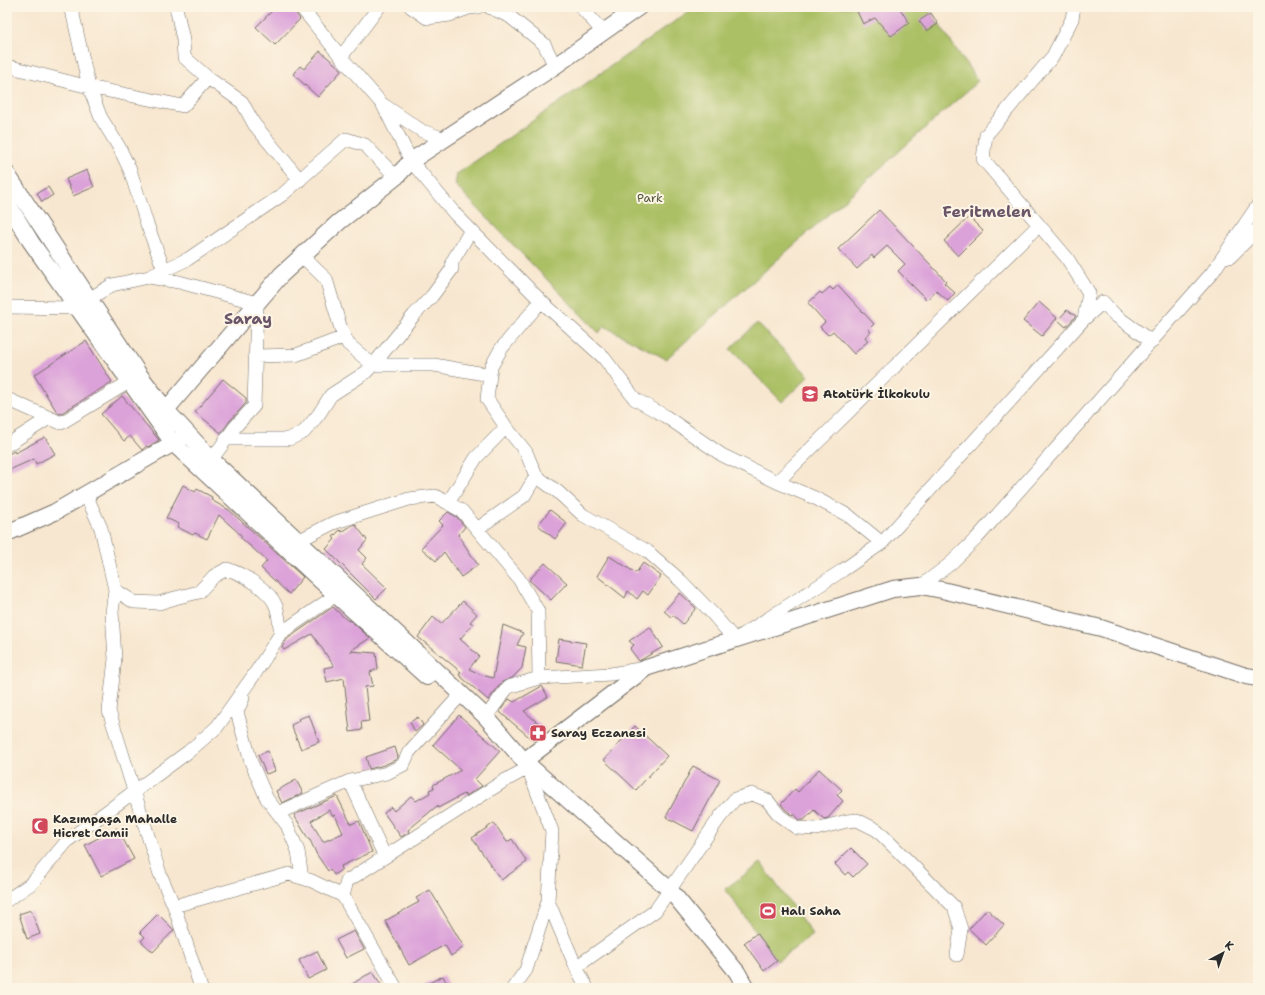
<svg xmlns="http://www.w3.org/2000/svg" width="1265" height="995" viewBox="0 0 1265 995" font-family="'Shantell Sans',sans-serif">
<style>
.green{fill:#abc065;stroke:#6b7648}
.building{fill:#dba1d9;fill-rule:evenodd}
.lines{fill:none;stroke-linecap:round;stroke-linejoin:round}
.minor-casing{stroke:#736d65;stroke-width:14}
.tertiary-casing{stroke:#736d65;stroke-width:18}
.minor{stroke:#fff;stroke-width:13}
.tertiary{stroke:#fff;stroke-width:16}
.labels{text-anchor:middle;stroke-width:4;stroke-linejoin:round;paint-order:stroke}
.park-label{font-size:12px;fill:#51583c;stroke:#fcf5e5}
.poi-label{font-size:12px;font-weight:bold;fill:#2b2b2b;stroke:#fcf5e5;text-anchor:start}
.district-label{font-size:16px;font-weight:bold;fill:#695468;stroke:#fcf5e5}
</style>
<rect width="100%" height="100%" fill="#fcf5e5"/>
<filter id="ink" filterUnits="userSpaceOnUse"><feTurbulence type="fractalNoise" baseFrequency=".025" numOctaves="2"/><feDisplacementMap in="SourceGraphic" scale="8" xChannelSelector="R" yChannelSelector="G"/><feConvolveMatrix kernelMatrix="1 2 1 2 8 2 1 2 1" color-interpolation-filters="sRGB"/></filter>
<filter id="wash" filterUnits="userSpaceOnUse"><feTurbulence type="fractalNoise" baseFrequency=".012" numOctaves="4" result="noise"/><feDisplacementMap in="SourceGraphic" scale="16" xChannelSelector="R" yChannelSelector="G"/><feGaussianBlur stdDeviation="0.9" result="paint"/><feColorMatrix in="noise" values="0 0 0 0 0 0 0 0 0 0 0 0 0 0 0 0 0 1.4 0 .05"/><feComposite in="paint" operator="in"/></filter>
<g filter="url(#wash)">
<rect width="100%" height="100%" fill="#f8e7d0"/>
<path class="green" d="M695,7H927L978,81L666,359L604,326L599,333L455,185L457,174Z
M757,323L809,376L782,402L730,349Z
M761,863L813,935L777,961L725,889Z"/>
<g id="blocks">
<path class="building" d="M276,7H293L295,12L300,19L275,45L256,27Z
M855,7H899L909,23L891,36L875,18L863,24Z
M931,13L938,24L927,31L919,21Z
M320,51L342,70L318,97L293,74L300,66L304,69Z
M87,170L94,187L73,196L66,179Z
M48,187L53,195L42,202L37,193Z
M879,210L946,281L944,283L955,293L948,301L936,290L927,300L898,271L905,264L887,246L874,258L872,255L857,269L838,249Z
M969,217L983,231L958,256L944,241Z
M838,285L874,324L868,330L871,332L865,337L868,341L854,354L833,331L828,335L820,327L825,322L808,303L820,292L822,294L830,287L833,290Z
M1039,302L1057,318L1042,336L1023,321Z
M1067,310L1076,316L1066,327L1058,320Z
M86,341L112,382L60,414L57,412L34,375Z
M223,379L246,398V403L229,422L221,433L195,412Z
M122,396L159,440L148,447L147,446L142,450L130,436L124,441L101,414Z
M45,437L55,454L36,464L34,459L7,471V455L14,451L15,453Z
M183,485L195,492L197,489L212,497L211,500L229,510L303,577L289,594L261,568L267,561L240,537L242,536L219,515L207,539L195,533L193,535L177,527L179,524L166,518Z
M550,510L567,523L555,539L538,525Z
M448,512L457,517L465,527L458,535L478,565L461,577L444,552L436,561L421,548L443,525L439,521Z
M355,524L367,540L359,550L367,558L362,564L387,588L376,599L326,549L335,539L333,537L340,530L342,532L351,526Z
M609,556L636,573L643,563L661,576L648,595L643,591L637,599L628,591L625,598L597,576Z
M545,563L567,583L551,600L529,580Z
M680,593L696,608L683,624L673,615L671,617L664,611Z
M463,601L477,614L470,622L473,624L460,639L479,656L469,669L482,675L493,678L503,625L523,633L517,645L526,647L522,668L512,678L502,682L488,700L459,675L461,672L418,637L433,617L441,624Z
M333,607L348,621L350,620L370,638L350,651L376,653L378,669L370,672L373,686L365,687L369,721L361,722L362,730L350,732L344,678L327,682L324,668L334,666L312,634L284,650L282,647L287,639Z
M650,627L663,647L639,661L630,649L634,645L629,641Z
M559,639L586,643L582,665L556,661Z
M542,686L548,697L524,711L545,729L534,741L501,713L500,711L509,699L514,702Z
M309,715L319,742L301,749L291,725L299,721L298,719Z
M459,715L500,751L475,779L482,786L466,796L464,794L438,808L437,806L408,830L409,832L401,837L384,813L391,807L394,811L411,796L416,801L430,793L429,790L434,788L433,785L461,770L433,745Z
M418,717L423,725L415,732L410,722Z
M635,726L667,756L636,790L604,760Z
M395,747L398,757L397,759L384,765L369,769L366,757Z
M268,751L275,771L266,774L258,755Z
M693,766L720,780L693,831L666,817Z
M819,769L842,790L837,795L843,801L828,818L824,819L814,810L804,820H800L794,814L793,815L786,810L781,804L795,789L798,792Z
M296,780L303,793L282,803L276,791Z
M337,796L351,824L359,821L372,852L341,866L342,869L334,875L330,869L328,871L317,855L310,840H309L294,815ZM329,810L333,816L335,815L343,833L323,842L311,821Z
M494,823L507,842L512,839L527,862L501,880L472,838Z
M117,828L134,859L101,876L85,845Z
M851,848L867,864L853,877L848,872L845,875L835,864Z
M430,890L464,947L451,956L445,945L409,965L385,921L419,902L416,898Z
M987,909L1004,925L986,945L969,929Z
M31,910L40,934L27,939L19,914Z
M158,914L174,930L153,952L141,941L145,937L140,932Z
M354,931L364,949L346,958L336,940Z
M757,933L777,961L764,971L744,943Z
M317,951L326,970L308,979L299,960Z
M373,972L383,988H346L365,976Z
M443,976L449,988H419Z"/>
</g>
</g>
<g filter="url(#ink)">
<use href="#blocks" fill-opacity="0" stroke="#736d65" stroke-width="1"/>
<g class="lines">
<g class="minor-casing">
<path id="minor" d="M69,7L73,15L89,87L101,118L119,147L130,170L147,224L164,270
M176,7L183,40L184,57L208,78L242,102L254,124L300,180
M301,7L341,57L383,105L411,161L455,214L541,301L604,358L635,399L665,416L722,455L777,482L815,498L849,516L882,543
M411,7L427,18L450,15L469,8L478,7
M489,7L509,16L544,44L555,66
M581,7L603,32
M1074,7L1072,19L1053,56L986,135L983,159L1067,258L1089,293L1084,319
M341,57L379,7
M7,66L89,87L183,106L208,78
M385,106L422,131L445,139
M302,256L326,279L341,329L348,344L373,365H434L490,375
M1230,257L1258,229
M149,277L179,282L257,303L254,406L235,427L207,466
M89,299L112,285L149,277L188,259L282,195L346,139L365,145L396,177
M541,301L501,349L491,367L487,399L506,427L526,452L536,476L558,492L583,515L647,551L681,581L712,613L735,640L843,570L882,543L1084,319L1103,302L1115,315L1152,342
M7,307L77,308
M255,356L296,355L344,337
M7,399L61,423L129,382L136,375
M226,439H289L304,432L319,414L331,395L365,373L373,365L414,315L432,296L452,269V262L471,230
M7,445L49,418
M777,482L1039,225
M86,495L101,528L115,590L112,612L115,659L109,711L160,874L174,906L201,988
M448,503L476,458L506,427
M477,529L524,496L536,476
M298,541L333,523L409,499L435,496L448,503L462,511L519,579L538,611L539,678
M921,586L950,564L976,539L1212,273L1258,205
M115,590L134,602L159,603L175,598L199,592L214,576L227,569C243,574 270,590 276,606C279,614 279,624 281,633
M243,698L237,712L251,762L267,799L287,825L298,851L302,878
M486,717L508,687L539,678L611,674L645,668
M350,781L385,857
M278,813L350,781L387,773L403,765L409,752L456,700
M7,900L32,883L68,840L188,752L217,727L256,672L281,633L336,595
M548,901L576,967L587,988
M174,906L289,874L312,881L343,896
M576,967L655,911L720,817L735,799L752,794L767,800L780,816L797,828L816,829L847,821L857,820L877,830L954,907L961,929L957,955
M396,988L343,896L347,881L504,781L528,768L524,761
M513,988L526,970L548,901L552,831L528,768"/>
</g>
<g class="tertiary-casing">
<path id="tertiary" d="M7,174L138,373L166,410L212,460L486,717L524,761L670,890L737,972L746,988
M7,203L31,242L173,443L336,595L427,677
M159,418L281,275L339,222L396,177L411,161L555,66L639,7
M7,533L55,512L182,438
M524,761L646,668L893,589L921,586L942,590L1101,628L1246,676L1258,678"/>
</g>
<use href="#minor" class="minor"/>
<use href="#tertiary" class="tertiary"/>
</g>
</g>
<defs>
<g id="school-square" transform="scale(0.9)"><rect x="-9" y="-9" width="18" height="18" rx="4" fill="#d1495b" stroke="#fcf5e5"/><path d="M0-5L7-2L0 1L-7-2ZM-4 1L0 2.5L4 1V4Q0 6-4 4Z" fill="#fff"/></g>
<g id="pharmacy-square" transform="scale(0.9)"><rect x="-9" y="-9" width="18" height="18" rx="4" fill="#d1495b" stroke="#fcf5e5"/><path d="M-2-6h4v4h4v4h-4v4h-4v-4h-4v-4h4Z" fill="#fff"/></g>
<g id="mosque-square" transform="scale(0.9)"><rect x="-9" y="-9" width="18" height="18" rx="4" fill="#d1495b" stroke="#fcf5e5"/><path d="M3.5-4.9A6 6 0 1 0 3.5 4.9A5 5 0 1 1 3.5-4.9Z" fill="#fff"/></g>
<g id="stadium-square" transform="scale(0.9)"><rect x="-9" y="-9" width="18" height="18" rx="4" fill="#d1495b" stroke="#fcf5e5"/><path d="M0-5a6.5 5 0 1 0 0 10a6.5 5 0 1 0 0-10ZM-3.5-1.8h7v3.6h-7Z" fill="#fff"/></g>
</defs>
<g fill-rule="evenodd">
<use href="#school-square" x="810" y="394"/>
<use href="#pharmacy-square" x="538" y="733"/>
<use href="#mosque-square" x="40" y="826"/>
<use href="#stadium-square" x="768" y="911"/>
</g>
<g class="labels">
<g class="park-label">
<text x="650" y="202">Park</text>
</g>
<g class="poi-label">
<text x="823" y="398">Atatürk İlkokulu</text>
<text x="551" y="737">Saray Eczanesi</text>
<text x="53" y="823">Kazımpaşa Mahalle<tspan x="53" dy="14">Hicret Camii</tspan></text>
<text x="781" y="915">Halı Saha</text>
</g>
<g class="district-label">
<text x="987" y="217">Feritmelen</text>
<text x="248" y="324">Saray</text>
</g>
</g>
<rect width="1265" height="995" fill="none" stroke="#fcf5e5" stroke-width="24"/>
<g transform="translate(1223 953) rotate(41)" stroke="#fcf5e5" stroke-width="3" paint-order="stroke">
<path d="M0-3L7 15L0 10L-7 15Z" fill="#2b2b2b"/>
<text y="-6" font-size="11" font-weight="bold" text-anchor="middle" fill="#2b2b2b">K</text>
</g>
</svg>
